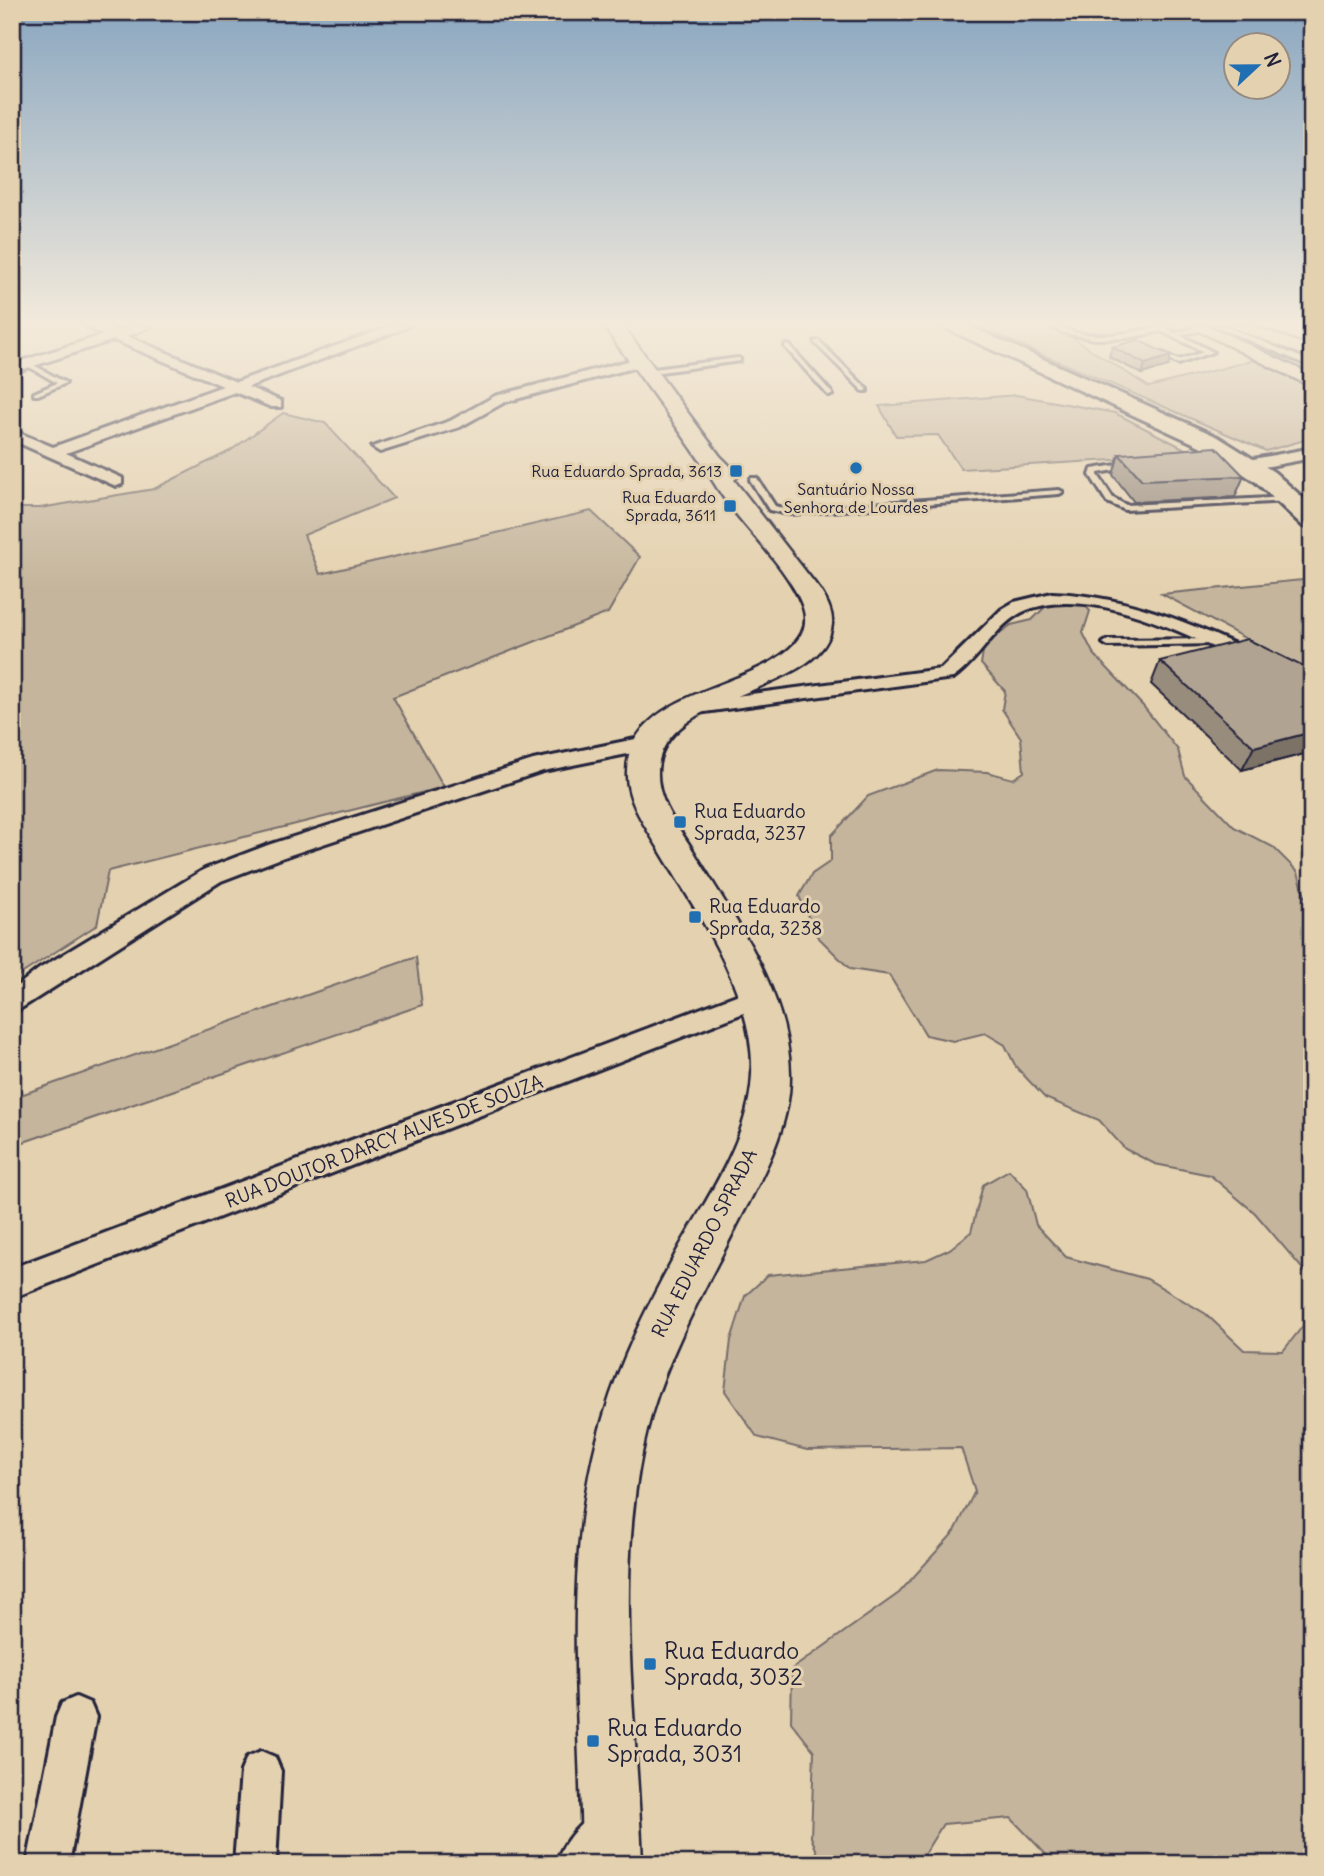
<svg xmlns="http://www.w3.org/2000/svg" width="1324" height="1876" viewBox="0 0 1324 1876" font-family="Delius,sans-serif">
<style>
.green{fill:#c5b59c;stroke:#746c6c;stroke-width:2}
.lines{fill:none;stroke-linecap:round;stroke-linejoin:round}
.service-casing{stroke:#22223b;stroke-width:6}
.minor-casing{stroke:#22223b;stroke-width:6}
.tertiary-casing{stroke:#22223b;stroke-width:5}
.secondary-casing{stroke:#22223b;stroke-width:5}
.primary-casing{stroke:#22223b;stroke-width:6}
.service{fill:#e4d1af;fill-rule:evenodd}
.minor{fill:#e4d1af;fill-rule:evenodd}
.tertiary{fill:#e4d1af;fill-rule:evenodd}
.secondary{fill:#e4d1af;fill-rule:evenodd}
.primary{fill:#e4d1af;fill-rule:evenodd}
.wall{fill:#988c7d;stroke:#22223b;stroke-width:2}
.shaded-wall{fill:#7c7266;stroke:#22223b;stroke-width:2}
.building{fill:#b1a391;stroke:#22223b;stroke-width:2}
.poi-dot{fill:#1f6fb2;stroke:#e4d1af;stroke-width:2.5}
.labels{text-anchor:middle;stroke-width:6;stroke-linejoin:round;paint-order:stroke}
.far-poi-label{font-size:16px;fill:#22223b;stroke:#e4d1af;text-anchor:end}
.poi-label{font-size:19px;fill:#22223b;stroke:#e4d1af;text-anchor:start}
.street-label{font-size:19px;fill:#22223b;stroke:#e4d1af}
.near-poi-label{font-size:23px;fill:#22223b;stroke:#e4d1af;text-anchor:start}
</style>
<rect width="100%" height="100%" fill="#e4d1af"/>
<filter id="ink" filterUnits="userSpaceOnUse"><feTurbulence type="fractalNoise" baseFrequency=".0143" numOctaves="2"/><feDisplacementMap in="SourceGraphic" scale="14" xChannelSelector="R" yChannelSelector="G"/><feConvolveMatrix kernelMatrix="1 2 1 2 8 2 1 2 1" color-interpolation-filters="sRGB"/></filter>
<g filter="url(#ink)">
<path class="green" d="M977,326H1054L1149,387L1254,360L1312,388V438L1266,451Z
M1017,395L1115,413L1197,455L961,469L938,435L896,436L879,406Z
M283,413L325,423L394,498L304,535L320,574L591,511L640,557L608,613L393,697L444,787L108,871L97,925L12,980V508H40L154,489L230,451Z
M1312,579V674L1162,594Z
M1074,601L1082,602L1090,611L1083,633L1093,653L1143,706L1178,750L1185,776L1234,827L1273,847L1298,872L1307,903L1303,955L1312,976V1864H1055L1011,1818L943,1824L918,1864H822L811,1837L814,1751L791,1722L792,1669L899,1593L955,1531L975,1491L961,1448L807,1450L757,1437L725,1391L731,1340L745,1296L768,1275L926,1260L950,1249L971,1232L983,1185L1009,1170L1027,1189L1036,1225L1066,1257L1147,1279L1206,1314L1244,1350L1283,1351L1306,1322L1307,1274L1255,1213L1210,1175L1155,1164L1125,1149L1099,1120L1045,1098L1016,1067L1005,1045L985,1033L953,1041L926,1035L889,975L850,969L816,935L799,896L812,874L831,861V836L868,796L938,770L987,772L1013,779L1024,772L1021,738L1002,709L1005,691L981,664L984,646L1011,625L1032,620L1045,607Z
M416,957L422,1005L12,1146V1098Z"/>
<g class="lines">
<g class="service-casing">
<path id="service" d="M1051,326C1061,326 1069,331 1078,333C1088,335 1097,335 1107,335C1130,335 1151,326 1174,326L1167,329L1175,333L1201,327L1204,329L1203,330L1180,335L1213,352L1178,364L1158,354L1163,353L1178,360L1204,352L1161,331L1128,338L1095,339L1064,333Z
M1215,326H1225L1312,362V367Z
M815,341H819L867,389V391H863L815,343Z
M785,345H789L832,393V395H828L785,347Z
M738,358L740,359V361L646,374L643,372L646,370Z
M26,363H30L66,383L38,395H34V393L57,383L26,365Z
M1129,463H1132V467L1098,473V475L1113,498L1126,505L1289,497L1293,499L1289,501L1125,510L1107,502L1090,475L1092,469Z
M751,478H757L775,506L789,510L1059,490L1063,492L1059,494L789,514L769,510L750,480Z
M1214,639L1219,642L1217,644L1108,646L1103,643L1108,640Z"/>
</g>
<g class="minor-casing">
<path id="minor" d="M86,326H104L116,331L131,326H151L127,336L236,382L391,326H410L248,387L281,401V407H271L235,392L66,453L122,478V484L116,486L12,440V430L53,447L223,386L114,340L12,373V364L103,335Z
M639,358L644,359V365L505,402L460,427L380,452L372,447L450,421L495,396Z
M1312,448V458L1248,470L1240,465L1248,460Z
M1052,593C1147,596 1228,641 1312,681V695C1290,690 1269,675 1249,665C1192,636 1092,584 1027,610C996,622 980,660 953,678L690,714L680,708L690,702L941,669L1002,609L1014,602Z
M650,736L657,738L660,743L657,748L543,771L284,857L221,881L12,1014V990L39,969L205,869L268,845L533,760Z
M755,988L764,991L768,998L764,1005L12,1298V1268Z
M76,1697L90,1703L96,1717L69,1864H27L56,1717L62,1703Z
M261,1751L275,1757L281,1771L276,1864H234L241,1771L247,1757Z
M604,1809L619,1815L625,1830L619,1845L603,1864H555C564,1841 581,1819 604,1809Z"/>
</g>
<g class="tertiary-casing">
<path id="tertiary" d="M1189,326H1209L1312,375V387Z
M1229,326H1252L1312,347V358Z"/>
</g>
<g class="secondary-casing">
<path id="secondary" d="M604,326H623L720,456L739,475L734,480L820,590C826,600 833,611 832,624C826,696 655,689 658,775C658,803 680,829 694,852C735,920 789,992 790,1074C791,1129 759,1182 735,1229C705,1289 671,1348 652,1412C610,1558 637,1715 642,1864H582C581,1714 559,1560 604,1415C621,1358 648,1305 676,1253C706,1199 749,1140 752,1075C755,993 699,917 659,849C646,827 628,803 627,777C623,683 771,692 802,633C809,619 803,605 796,592C777,558 748,531 726,501C715,486 707,470 697,456C667,412 635,370 604,326Z"/>
</g>
<g class="primary-casing">
<path id="primary" d="M941,326H969L1218,437L1274,472L1312,506V528L1303,526L1256,482L1202,447Z"/>
</g>
<use href="#service" class="service"/>
<use href="#minor" class="minor"/>
<use href="#tertiary" class="tertiary"/>
<use href="#secondary" class="secondary"/>
<use href="#primary" class="primary"/>
</g>
<path class="wall" d="M1112,347L1168,366L1142,374L1109,357Z
M1119,454L1244,476L1235,497L1134,502L1113,475Z
M1160,661L1312,671V752L1242,770L1151,684Z"/>
<path class="shaded-wall" d="M1171,356L1168,366L1142,374L1145,364Z
M1312,732V752L1242,770L1254,747Z"/>
<path class="building" d="M1138,340L1171,356L1145,364L1112,347Z
M1216,447L1244,476L1142,480L1119,454Z
M1247,639L1312,671V732L1254,747L1160,661Z"/>
</g>
<linearGradient id="sky" x2="0" y2="1"><stop stop-color="#89a6c0"/><stop offset="0.55" stop-color="#f3eadb"/><stop offset="1" stop-color="#f3eadb" stop-opacity="0"/></linearGradient>
<rect width="1324" height="589" fill="url(#sky)"/>
<g class="poi-dot">
<circle cx="856" cy="468" r="7"/>
<rect x="729" y="464" width="14" height="14" rx="3.5"/>
<rect x="723" y="499" width="14" height="14" rx="3.5"/>
<rect x="673" y="815" width="14" height="14" rx="3.5"/>
<rect x="688" y="910" width="14" height="14" rx="3.5"/>
<rect x="643" y="1657" width="14" height="14" rx="3.5"/>
<rect x="586" y="1734" width="14" height="14" rx="3.5"/>
</g>
<g class="labels">
<g class="far-poi-label">
<text x="722" y="477">Rua Eduardo Sprada, 3613</text>
<text x="856" y="495" text-anchor="middle">Santuário Nossa<tspan x="856" dy="18">Senhora de Lourdes</tspan></text>
<text x="716" y="503">Rua Eduardo<tspan x="716" dy="18">Sprada, 3611</tspan></text>
</g>
<g class="poi-label">
<text x="694" y="818">Rua Eduardo<tspan x="694" dy="22">Sprada, 3237</tspan></text>
<text x="709" y="913">Rua Eduardo<tspan x="709" dy="22">Sprada, 3238</tspan></text>
</g>
<g class="street-label">
<text transform="translate(384 1141) rotate(-21)" y="7">RUA DOUTOR DARCY ALVES DE SOUZA</text>
<text transform="translate(704 1243) rotate(-63)" y="7">RUA EDUARDO SPRADA</text>
</g>
<g class="near-poi-label">
<text x="664" y="1659">Rua Eduardo<tspan x="664" dy="26">Sprada, 3032</tspan></text>
<text x="607" y="1736">Rua Eduardo<tspan x="607" dy="26">Sprada, 3031</tspan></text>
</g>
</g>
<rect width="1324" height="1876" fill="none" stroke="#e4d1af" stroke-width="42"/>
<rect x="21" y="21" width="1282" height="1834" fill="none" stroke="#22223b" stroke-width="2.5" filter="url(#ink)"/>
<g transform="translate(1257 66) rotate(68)"><circle r="33" fill="#e4d1af" stroke="#968b81" stroke-width="2"/>
<path d="M0-5L12 26L0 18L-12 26Z" fill="#1f6fb2"/>
<text y="-10" font-size="19" font-weight="bold" text-anchor="middle" fill="#22223b">N</text>
</g>
</svg>
